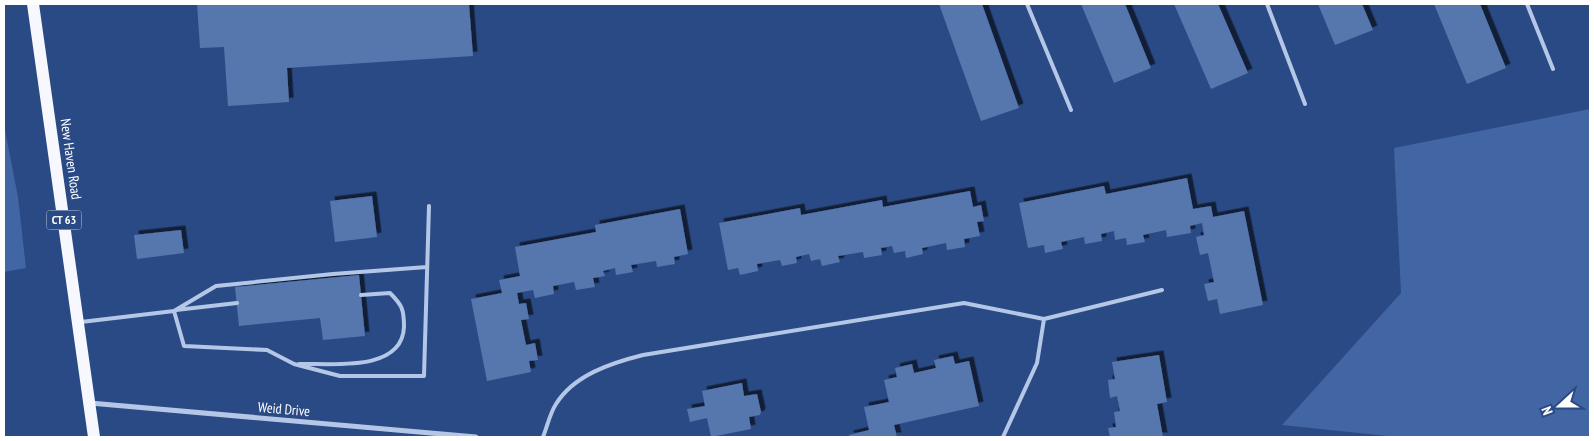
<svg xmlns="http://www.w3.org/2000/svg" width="1594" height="441" viewBox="0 0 1594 441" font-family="'PT Sans Narrow',sans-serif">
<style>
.green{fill:#4265a3}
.building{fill:#5676ae;filter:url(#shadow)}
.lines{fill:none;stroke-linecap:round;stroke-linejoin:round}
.service{stroke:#b5c7e7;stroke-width:4}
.minor{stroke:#b5c7e7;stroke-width:5}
.primary{stroke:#f6f8fe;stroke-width:12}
.labels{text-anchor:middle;stroke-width:4;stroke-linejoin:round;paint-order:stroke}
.shield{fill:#2a4a85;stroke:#bfc9da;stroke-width:1}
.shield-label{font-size:12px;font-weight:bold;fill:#fff}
.street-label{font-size:14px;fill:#fff;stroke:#2a4a85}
</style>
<defs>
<filter id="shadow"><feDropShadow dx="4.5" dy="-4.5" stdDeviation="0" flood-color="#0009"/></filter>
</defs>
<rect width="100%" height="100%" fill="#2a4a85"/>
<path class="green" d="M1590,109V437H1397L1282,425L1401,293L1394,148Z
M4,125L18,197L26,268L4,272Z"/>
<path class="building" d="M197,4H469L473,56L287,68L289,102L228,106L224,47L200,48Z
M939,4H982L1019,108L981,121Z
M1081,4H1125L1151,68L1114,83Z
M1174,4H1218L1248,73L1211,89Z
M1318,4H1362L1373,30L1335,45Z
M1434,4H1480L1506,68L1467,84Z
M1187,178L1193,209L1211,206L1213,217L1244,211L1263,305L1220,314L1217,299L1208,301L1204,284L1214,282L1208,253L1200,255L1196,237L1204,235L1202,223L1190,226L1191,233L1167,237L1166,230L1143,235L1145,242L1127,245L1126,238L1115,240L1114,231L1101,234L1102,241L1085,244L1084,237L1061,242L1063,249L1045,253L1044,245L1028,248L1019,203L1104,186L1106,194Z
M970,191L973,207L981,205L984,221L977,222L980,236L964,239L965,247L947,250L946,243L922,248L923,254L906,258L905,251L894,253L892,246L881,248L882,255L864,258L863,252L838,256L840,262L822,266L820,259L811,261L809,254L796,257L797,263L782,266L780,260L757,264L758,271L740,275L738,268L728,270L719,223L800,208L801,215L882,200L883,207Z
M372,196L377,237L335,242L330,201Z
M680,209L688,254L674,257L675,264L657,267L656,261L631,265L633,272L616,275L615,268L603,271L605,276L593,278L595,287L576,290L574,282L553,286L554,294L535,298L533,290L517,293L519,304L526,303L529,319L521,320L526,345L535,343L538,360L529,361L531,372L487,381L471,299L502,293L499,280L520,276L515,247L596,232L595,225Z
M181,230L184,253L137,259L134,235Z
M359,275L365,336L323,340L320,318L239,326L235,287Z
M1159,355L1167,402L1157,404L1163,437H1110L1108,428L1116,427L1114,412L1120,411L1117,396L1110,398L1108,380L1115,379L1112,362Z
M953,356L955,364L969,361L979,406L894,425L897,437H849V435L869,430L864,407L889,402L884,380L897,377L895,368L912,364L914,373L936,368L934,360Z
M742,383L744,396L757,394L761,412L760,415L749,417L751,429L711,437L707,418L690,422L687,409L705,406L702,391Z"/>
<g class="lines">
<path class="service" d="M1027,4L1071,110
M1267,4L1305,104
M1527,4L1553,69
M176,310L237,303
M174,311L216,286L333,274L427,267
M81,322L174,311L184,346L267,350L294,364L340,376H424L429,206
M299,364C330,363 402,373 404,327C404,309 402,305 390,293L361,295
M543,437C547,427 550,413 556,404C574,375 611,363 643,355L964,303L1044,319L1162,290
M1003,437L1037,363L1044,319"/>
<path class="minor" d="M90,403L476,437"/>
<path class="primary" d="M33,4L94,437"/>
</g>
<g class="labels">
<rect class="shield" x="46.5" y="210.5" width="35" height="19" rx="4"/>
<g class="shield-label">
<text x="64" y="224">CT 63</text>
</g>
<g class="street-label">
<text transform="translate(71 159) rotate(82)" y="5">New Haven Road</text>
<text transform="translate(284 409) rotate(5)" y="5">Weid Drive</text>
</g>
</g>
<rect width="1594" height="441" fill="none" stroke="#ffffff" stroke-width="10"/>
<g transform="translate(1559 406) rotate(249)" stroke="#2a4a85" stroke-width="4" paint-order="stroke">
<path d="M0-4L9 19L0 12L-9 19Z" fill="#ffffff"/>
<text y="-8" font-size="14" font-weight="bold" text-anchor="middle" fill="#ffffff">N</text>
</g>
</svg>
